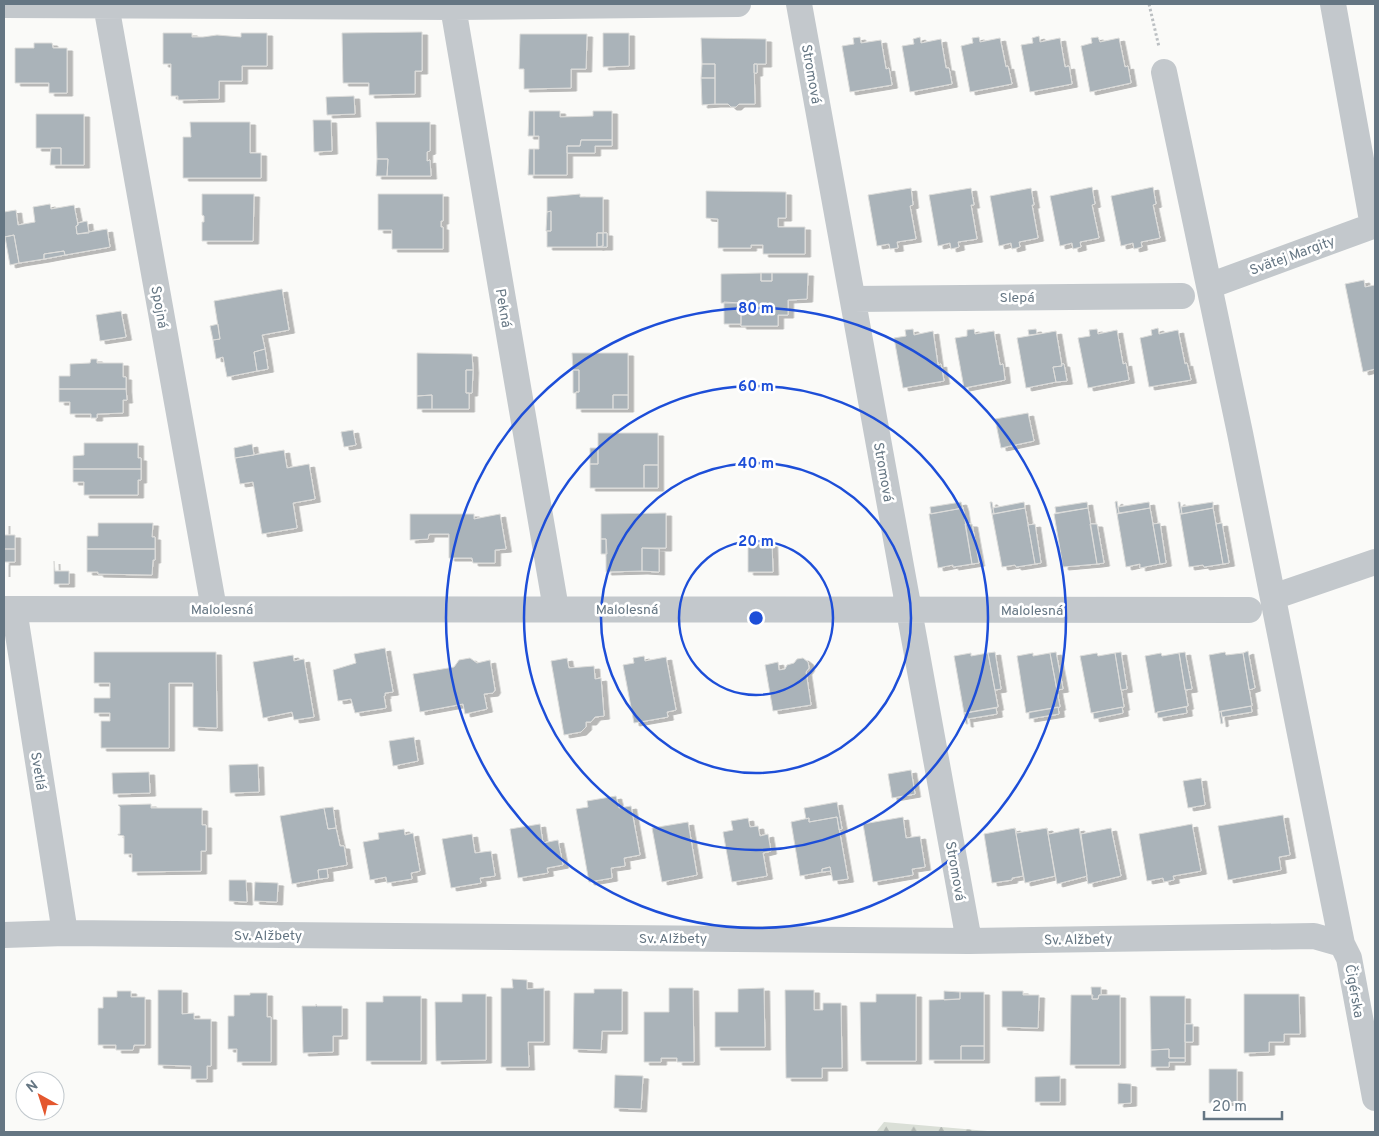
<svg xmlns="http://www.w3.org/2000/svg" width="1379" height="1136" viewBox="0 0 1379 1136" font-family="Overpass,sans-serif">
<style>
.forest{fill:url(#forest-firs)}
.building{fill:#aab3b9;stroke:#dcdcda;filter:url(#shadow)}
.lines{fill:none;stroke-linecap:round;stroke-linejoin:round}
.path{stroke:#bbbfc2;stroke-width:3;stroke-dasharray:2.5 2.5;stroke-linecap:butt}
.minor{stroke:#c3c8cc;stroke-width:26}
.ring{fill:none;stroke:#1d4ed8;stroke-width:2.5}
.labels{text-anchor:middle;stroke-width:5;stroke-linejoin:round;paint-order:stroke}
.street-label{font-size:14px;fill:#657683;stroke:#fff}
.centre{fill:#1d4ed8;stroke:#fff;stroke-width:2.5}
.ring-label{font-size:15px;text-anchor:middle;font-weight:bold;fill:#1d4ed8;stroke:#fff;stroke-width:5;stroke-linejoin:round;paint-order:stroke}
</style>
<defs>
<pattern id="forest-firs" width="22" height="20" patternUnits="userSpaceOnUse" patternTransform="scale(1.25)"><rect width="22" height="20" fill="#dadfd7"/><path d="M5 1l3.5 6h-7zM16 11l3.5 6h-7z" fill="#b4b9b4"/></pattern>
<filter id="shadow"><feDropShadow dx="5.5" dy="3" stdDeviation="0" flood-color="#0004"/></filter>
</defs>
<rect width="100%" height="100%" fill="#fafaf8"/>
<path class="forest" d="M884,1122L999,1132H876Z"/>
<path class="building" d="M422,32V71H415V94L369,95V83H343L342,33Z
M163,33H192V37H203L217,35L241,37V33H267V66H242V81H219V99L178,100V96H171V64H163Z
M603,33H629V66L603,67Z
M520,34H587L586,69H571V88L524,89V69H519Z
M1039,36L1040,42L1060,38L1065,67L1069,66L1072,84L1030,92L1021,45L1033,43L1032,38Z
M860,37L861,43L881,40L886,69L889,68L892,85L850,92L842,46L854,44L853,38Z
M920,37L921,43L941,39L946,68H949L952,84L910,92L902,46L914,44L913,39Z
M979,37L980,42L1000,38L1006,67L1008,66L1012,84L970,92L961,46L973,43L972,38Z
M1098,37L1100,42L1119,38L1125,67L1128,66L1131,83L1090,92L1081,46L1092,43L1091,38Z
M701,38L766,39V64H754L755,104H739L736,107H731L728,104H715V64H702Z
M34,43H52L53,48H67V93H49V83H15V48H34Z
M702,64H715V78H701Z
M754,64H757V73H754Z
M701,78H715V104L702,105Z
M354,96L355,114L327,115L326,97Z
M529,111H534V136H528Z
M534,111H560V117L593,116V111H612V140H581L580,146H567V175H534V149H539V136H534Z
M36,114H84V165H61V148H36Z
M313,120H331L332,151L314,152Z
M190,122H250V153H261V178H183V137H191Z
M376,122H430V151L427,152V161L430,160L431,176H387L388,159H377Z
M581,140H612V146H595V153H567V146H580Z
M51,148H61V165H50Z
M529,149H534V175H528Z
M377,159H388L387,176H376Z
M1092,187L1095,204L1092,205L1099,238L1080,242L1081,247L1073,249L1072,243L1060,246L1050,196Z
M1153,187L1156,204L1153,205L1160,238L1141,242L1142,247L1134,249L1133,243L1121,246L1111,196Z
M911,188L913,205L910,206L916,239L897,242L898,248L890,249L889,244L877,246L868,195Z
M971,188L974,205H971L977,239L958,242L959,247L951,249L950,243L938,246L929,195Z
M1031,188L1034,205H1032L1038,238L1019,242L1020,247L1012,249L1011,243L999,246L990,196Z
M706,191L786,192V218H778V227H805V254H763V245H751V248H718V219L706,218Z
M202,194H254L253,241H202V222H204V216L202,215Z
M378,194H443V221H441V227H443V249H392V230H378Z
M580,194V197H603V233H597V247H547V231H551V211L547,212V197Z
M50,204L51,209L74,205L78,225L76,226L77,234L107,229L110,247L65,255L64,251L44,254V259L19,263L14,235L4,237V212L16,210L18,225L35,222L33,207Z
M551,211V231H546L547,212Z
M87,221L89,233L77,234L76,226L78,225V223Z
M597,233H603V246L597,247Z
M603,233H607V247H597L603,246Z
M14,235L19,263L10,265L5,237Z
M64,251L65,255L44,259V254Z
M761,273H772V281H761Z
M761,273V281H772V273H808L807,299L788,300V315H778V326H741V303H721V274Z
M1364,280L1365,287L1375,285V369L1363,372L1345,284Z
M282,289L289,330L262,335L265,349L254,352L257,371L227,377L223,357L216,359L213,340L220,339L214,301Z
M724,302L741,303V324H724Z
M121,311L126,337L100,341L96,315Z
M218,324L220,339L213,340L210,326Z
M1158,328L1159,334L1178,330L1185,364L1187,363L1191,380L1149,387L1140,338L1152,335L1151,330Z
M913,329L914,335L933,331L938,365L941,364L944,381L903,388L894,338L906,336L905,330Z
M974,329L975,334L994,331L1000,365L1003,364L1005,380L964,388L955,338L967,336V330Z
M1036,329L1037,334L1029,335L1028,330Z
M1097,329L1098,334L1117,330L1123,364L1126,363L1129,380L1088,388L1078,338L1090,336L1089,330Z
M1056,331L1062,366L1053,367L1056,382L1026,388L1017,338Z
M265,349L268,369L257,371L254,352Z
M417,353L472,354L473,370H466V393H469V409H432V395L417,396Z
M572,353H628V395H613V409H576V392H579V370H573Z
M91,359H97V363H123V377H126V389H59V376H70V364L90,363Z
M1061,364H1064L1067,381L1056,382L1053,367L1062,366Z
M466,370H473L472,393H466Z
M573,370H579V392H576V393H573Z
M59,389H126L127,400H123V413L97,414V418H91V414H70V402H59Z
M432,395V409H417V396Z
M613,395H628V409H613Z
M1028,413L1034,441L1001,448L995,419Z
M353,430L356,445L344,447L341,432Z
M598,433H658V465H644V488H590V464H598Z
M84,443H138V458H141V469H73V456L84,455Z
M252,444L254,455L235,458L234,448Z
M590,448H598V464H590Z
M284,450L287,468L309,464L315,499L293,503L297,528L262,534L253,482L240,484L235,458Z
M644,465H658V488H644Z
M73,469H141V480H138V495H84V482H73Z
M1117,501L1119,513L1117,514L1115,502Z
M961,502L963,508L931,514L930,507Z
M990,502H992L994,514H992Z
M1024,502L1025,508L994,514L993,508Z
M1087,502L1088,508L1056,513L1055,507Z
M1149,502L1150,508L1119,513L1118,507Z
M1178,502H1180L1182,514H1180Z
M1213,502V508L1182,514L1181,507Z
M963,508L972,564L953,567V565L938,568L929,514Z
M1025,508L1035,564L1016,567L1015,565L1002,567L992,514Z
M1088,508L1097,564L1063,567L1054,514Z
M1150,508L1160,564L1140,568V564L1126,567L1117,514Z
M1213,508L1223,564L1204,567L1203,565L1189,567L1180,514Z
M666,513V548H642V571L606,572V539H601V514Z
M410,514H474V519L500,514L506,549L495,550V563H473L472,558H449V534H429L428,539L410,540Z
M4,523V535H15V549H4Z
M98,523H153L152,537H155V549H87V536H98Z
M1160,523L1166,563L1160,564L1153,524Z
M1222,523L1229,563L1223,564L1216,524Z
M965,524H972L979,563L972,564Z
M1035,524L1041,563L1035,564L1028,525Z
M1090,524H1097L1104,563L1097,564Z
M601,539H606L607,554H601Z
M748,544H772L773,572H748Z
M642,548L659,549V572L642,571Z
M4,549H15V562H4V574Z
M87,549H155V560H153L152,575L98,574V572H87Z
M54,561L55,571H69V584H54Z
M385,648L393,692L385,693V696H384L386,708L355,713L351,699L338,701L333,670L356,663L354,654Z
M1248,651L1255,688L1249,690L1243,653Z
M94,652H216L217,728L193,727V683H169V748H101V721H110V713H94V698H110V683H94Z
M995,652L1001,689L995,690L988,653Z
M1056,652L1063,689L1057,690L1050,653Z
M1121,652L1127,689L1121,690L1115,653Z
M1185,652L1192,689L1185,690L1179,653Z
M1225,652L1226,655L1243,653L1252,706L1219,712L1209,655Z
M971,653V656L988,653L998,707L964,713L954,656Z
M1033,653V656L1050,653L1060,707L1026,713L1017,656Z
M1097,653L1098,656L1115,653L1124,707L1091,713L1080,656Z
M1161,653L1162,656L1179,653L1188,706L1155,713L1145,656Z
M293,655L294,661L304,659L314,717L294,720L292,712L263,718L253,662Z
M644,656L645,661L666,657L676,710L667,712L668,717L634,723L623,665L634,663L633,658Z
M470,658L477,663L490,660L495,690L493,693L484,694L487,709L465,714L463,704L420,712L413,674L454,667L459,660Z
M567,658L569,668L594,666L595,679L601,678L604,716L595,717L591,722H586V727L581,732L564,735L551,661Z
M803,658L808,662L809,668L806,672L811,705L773,711L765,665L778,662L779,670L785,669L787,665L794,663L797,659Z
M1251,706L1252,712L1222,717L1221,711Z
M1058,707L1059,714L1029,719V712Z
M1122,707L1123,713L1094,719L1093,713Z
M1186,707L1187,713L1158,718L1157,712Z
M996,708L997,714L967,719L966,713Z
M1221,711L1223,723L1221,724L1219,712Z
M964,713H966L968,724H966Z
M414,737L418,761L393,766L389,741Z
M258,764L259,792L230,793L229,765Z
M911,770L915,794L892,798L888,774Z
M149,772L150,793L113,794L112,773Z
M1201,778L1205,805L1188,808L1183,781Z
M616,796L619,808L631,806L640,855L624,858L625,866L611,868L612,878L589,882L576,809L588,807L587,801Z
M837,802L842,829L839,830L837,817L809,822V818L806,819L804,808Z
M151,804V808H202V825H206V851H201V871L132,872V854H124V836L118,835V834H120V807L118,805Z
M333,807L336,828L328,829L324,808Z
M324,808L328,829L336,828L340,846H344L347,865L318,870L319,879L292,884L280,816Z
M1283,815L1290,855L1279,857L1281,870L1228,880L1218,826Z
M837,817L848,879L833,881L830,867L822,869V872L800,876L791,822L809,818V822Z
M903,817L906,838L920,836L925,867L912,869L913,875L873,882L863,824Z
M748,818L750,827L758,826L760,836L768,834L771,851L763,853L767,876L732,882L723,832L733,830L731,821Z
M688,822L697,875L662,882L652,828Z
M540,824L543,843L558,840L563,865L547,868L548,873L518,878L510,829Z
M1192,824L1201,871L1173,876L1174,880L1164,882L1163,878L1147,881L1139,834Z
M1015,828L1023,876L1012,878V880L992,883L984,834Z
M1015,828L1017,833L1047,828L1055,876L1025,883Z
M1047,828L1049,834L1079,828L1087,876L1057,884Z
M1111,828L1121,876L1088,884L1081,834Z
M404,829L405,835L413,833L420,871L411,873L412,879L387,883L386,877L370,880L363,842L379,839L378,833Z
M472,834L475,853L491,851L495,876L480,878L481,883L451,888L442,839Z
M830,867L831,871L822,872V869Z
M327,869L328,878L319,879L318,870Z
M229,880H246L247,902L229,901Z
M255,882L278,883L277,902L254,901Z
M512,979L527,980V989L544,988V1042H528L529,1067H501V988H513Z
M1091,987H1101V995H1099L1098,999H1092Z
M669,988H693L694,1062H677V1058H661V1062H644V1012H669Z
M764,988L765,1047H715V1012H738V989Z
M594,989H622V1031H602L601,1050L573,1049L574,993H594Z
M158,990H182V1014L194,1013V1019H211V1066H207V1079H191V1066L158,1065Z
M785,990H814V1010H823V1003H841L842,1068H822V1078H786Z
M117,991H131V997H145V1045H134L133,1050H116V1045H98V1008H103V997H117Z
M944,991L960,992V999L944,1000Z
M1002,991H1023V995H1039L1038,1028L1002,1027Z
M960,992H984V1046H961V1060H929V1000L960,999Z
M250,993H267V1017H271V1062H237V1049H228V1016H234V995H250Z
M462,994H486V1060L436,1061L435,1002H462Z
M876,994H916V1061H861L860,1002H876Z
M1244,994H1299L1300,1034H1284V1042H1269V1052L1244,1053Z
M1071,995H1093L1092,999H1098L1099,995H1120V1065H1070Z
M383,996H421V1061H366V1002H383Z
M1150,996H1185V1058H1169V1049L1151,1050Z
M316,1004L317,1006H342V1036H333V1052L303,1053L302,1006H316Z
M1185,1024H1193V1042H1185Z
M961,1046H984V1060H961Z
M1169,1049V1058H1185V1062H1169V1067H1151V1050Z
M1209,1069H1237V1102L1209,1103Z
M615,1075L643,1076L641,1109L614,1108Z
M1060,1076V1102H1035V1077Z
M1118,1083L1131,1084V1103L1118,1104Z"/>
<g class="lines">
<path class="path" d="M1149,4L1159,47"/>
<path class="minor" d="M799,4L969,941
M1333,4L1373,226
M4,5L453,7L738,4
M106,5L214,609
M453,7L556,609
M1164,72L1240,433L1342,944L1349,958L1375,1098
M1209,286L1375,225
M853,299L1182,296
M1273,597L1375,562
M4,609L1249,610
M14,609L65,933
M4,935L65,933L969,941L1314,936L1342,944"/>
</g>
<g class="ring">
<circle cx="756" cy="618" r="77"/>
<circle cx="756" cy="618" r="155"/>
<circle cx="756" cy="618" r="232"/>
<circle cx="756" cy="618" r="310"/>
</g>
<g class="labels">
<g class="street-label">
<text transform="translate(812 74) rotate(80)" y="5">Stromová</text>
<text transform="translate(1292 255) rotate(-20)" y="5">Svätej Margity</text>
<text x="1017" y="302">Slepá</text>
<text transform="translate(160 307) rotate(80)" y="5">Spojná</text>
<text transform="translate(504 308) rotate(80)" y="5">Pekná</text>
<text transform="translate(884 472) rotate(80)" y="5">Stromová</text>
<text x="222" y="614">Malolesná</text>
<text x="627" y="614">Malolesná</text>
<text x="1032" y="615">Malolesná</text>
<text transform="translate(39 771) rotate(81)" y="5">Svetlá</text>
<text transform="translate(956 871) rotate(80)" y="5">Stromová</text>
<text x="268" y="940">Sv. Alžbety</text>
<text x="673" y="943">Sv. Alžbety</text>
<text transform="translate(1078 939) rotate(-1)" y="5">Sv. Alžbety</text>
<text transform="translate(1355 991) rotate(80)" y="5">Čigérska</text>
</g>
</g>
<circle cx="756" cy="618" r="8" class="centre"/>
<g class="ring-label">
<text x="756" y="313">80 m</text>
<text x="756" y="391">60 m</text>
<text x="756" y="468">40 m</text>
<text x="756" y="546">20 m</text>
</g>
<rect width="1379" height="1136" fill="none" stroke="#657683" stroke-width="10"/>
<g transform="translate(40 1096) rotate(321)"><circle r="24" fill="#ffffff" stroke="#c1c8cd"/>
<path d="M0-4L9 19L0 12L-9 19Z" fill="#e4572e"/>
<text y="-8" font-size="14" font-weight="bold" text-anchor="middle" fill="#657683">N</text>
</g>
<path d="M1204 1111v8h78v-8" fill="none" stroke="#657683" stroke-width="2.5"/>
<text x="1212" y="1111" font-size="15" fill="#657683" stroke="#ffffff" stroke-width="4" paint-order="stroke">20 m</text>
</svg>
